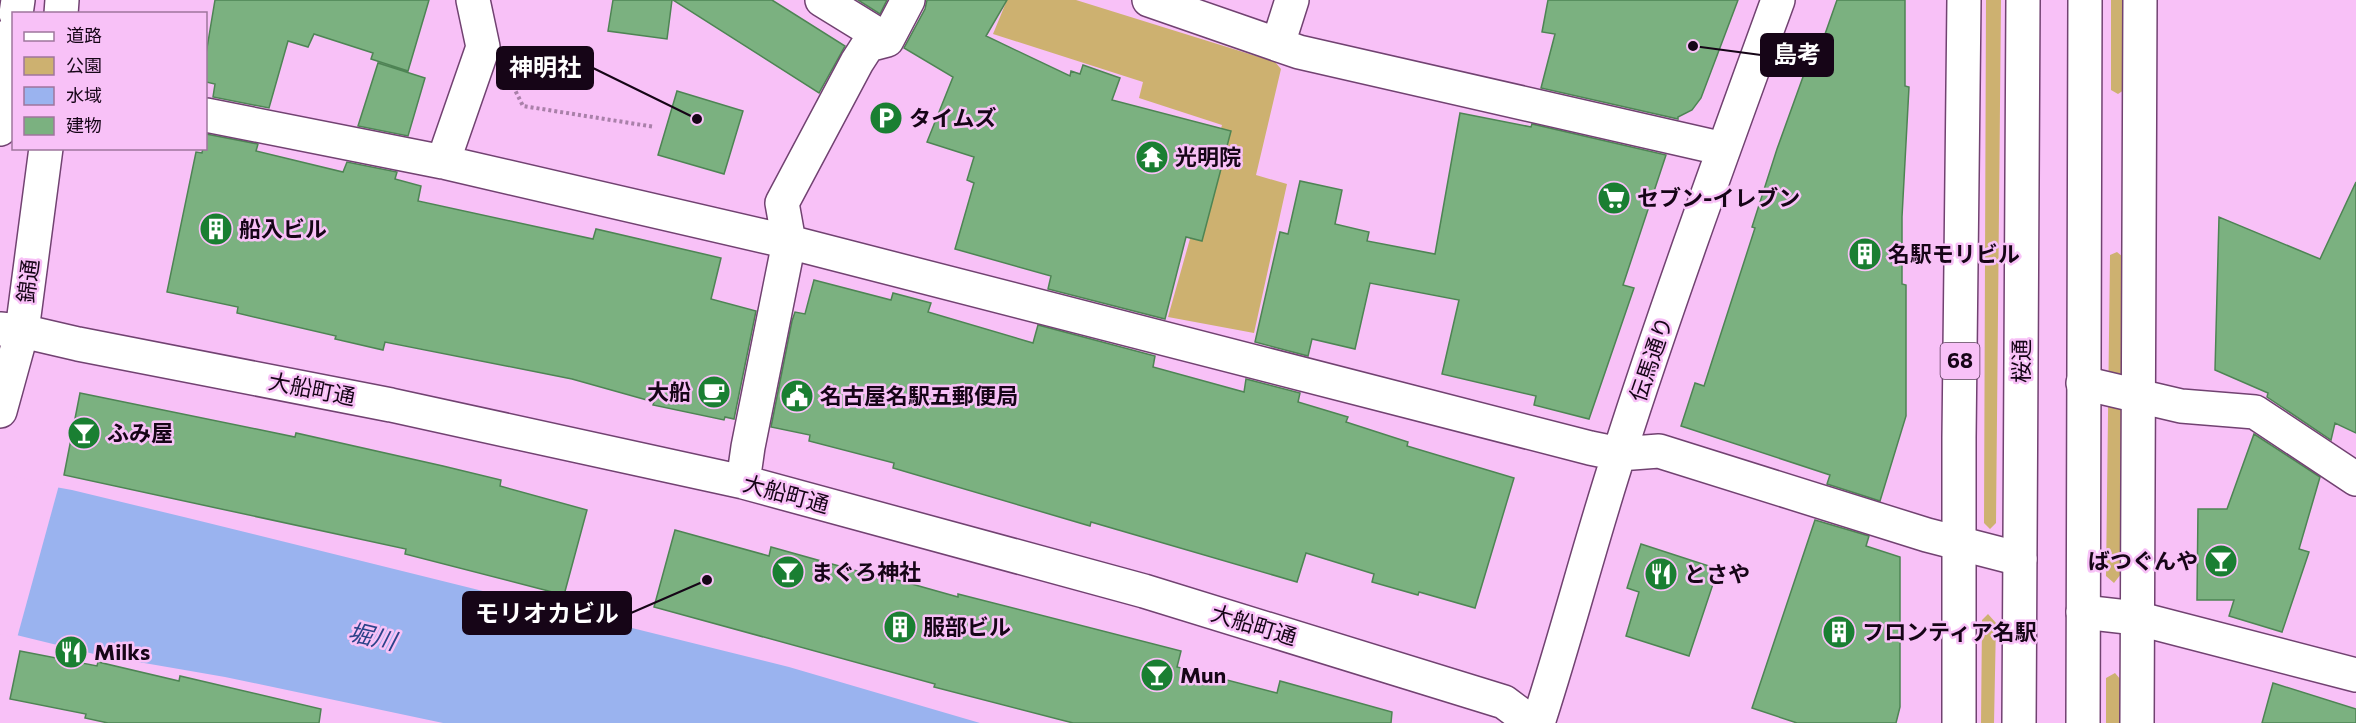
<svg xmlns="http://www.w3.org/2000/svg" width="2356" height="723" viewBox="0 0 2356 723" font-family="Commissioner,'Noto Sans JP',sans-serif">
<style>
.green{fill:#cdb170}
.water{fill:#9ab3ef}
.pier{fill:#f8c1f7}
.building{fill:#7bb180;stroke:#4e8454;stroke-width:1.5}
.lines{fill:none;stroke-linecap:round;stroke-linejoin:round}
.minor-casing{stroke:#714271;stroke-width:36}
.tertiary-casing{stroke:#714271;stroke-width:36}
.primary-casing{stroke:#714271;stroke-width:36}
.motorway-casing{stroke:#714271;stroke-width:36}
.path{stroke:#a980a9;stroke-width:4;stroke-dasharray:3 3;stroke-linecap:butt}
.minor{stroke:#fff;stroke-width:33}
.tertiary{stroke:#fff;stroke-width:33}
.primary{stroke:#fff;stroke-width:33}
.motorway{stroke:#fff;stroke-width:33}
.labels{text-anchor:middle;stroke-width:5;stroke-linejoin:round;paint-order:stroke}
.shield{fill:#f8c1f7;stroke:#5a3d5a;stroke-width:1.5}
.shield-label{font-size:21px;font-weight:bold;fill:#160517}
.poi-label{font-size:22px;font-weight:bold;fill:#160517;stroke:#f8c1f7;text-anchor:start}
.street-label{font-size:22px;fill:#160517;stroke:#f8c1f7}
.water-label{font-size:24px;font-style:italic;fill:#2b4389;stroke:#f8c1f7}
.leader{fill:none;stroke:#160517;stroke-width:2}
.callout-dot{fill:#160517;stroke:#f8c1f7;stroke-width:2}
.callout{fill:#160517;stroke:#160517;stroke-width:2}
.callout-label{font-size:24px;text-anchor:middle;font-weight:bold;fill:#fff}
</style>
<rect width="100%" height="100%" fill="#f8c1f7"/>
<path class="green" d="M1007,0H1076L1275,62L1281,69L1256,175L1287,184L1254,333L1168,317L1222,125L1139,98L1143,82L993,34Z
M1986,0H2001L1996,523L1990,529L1984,523Z
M2111,0H2124V90L2118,94L2111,90Z
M2117,252L2123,257L2121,574L2114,583L2106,576L2110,255Z
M1988,614L1996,623L1994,723H1981L1982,620Z
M2115,673L2121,680L2120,723H2106V678Z"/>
<path class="water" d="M0,477L72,490L188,518L789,667L980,723H443L225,677L98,655L0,631Z"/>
<path class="pier" d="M0,474L59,485L17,638L0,634Z"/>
<path class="building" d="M215,0H429L408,71L371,59L373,53L314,34L308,47L288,41L269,108L213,97L215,84L206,82V54Z
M613,0H672L667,39L608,31Z
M673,0H772L845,46L819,93Z
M858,0H887L880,14Z
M927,0H1007L986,36L1070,76L1071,71L1080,74L1083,65L1120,78L1112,100L1231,131L1202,241L1186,237L1165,319L1048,289L1051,276L955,249L974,183L967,180L974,157L927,142L953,77L904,48L925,9Z
M1548,0H1738L1701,98L1692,110L1678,117V119L1541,88L1555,34L1542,32Z
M1837,0H1905V86L1909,87L1902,217V284L1906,285V416L1880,501L1827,484L1830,475L1681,426L1695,383L1704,386L1755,228L1752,227L1777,149L1812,52L1818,54Z
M378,63L425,78L408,136L358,126Z
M677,91L743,111L724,174L658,155Z
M1460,113L1531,127L1532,124L1666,155L1623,285L1634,288L1589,419L1534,405L1536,396L1442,374L1459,300L1370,283L1355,349L1312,339L1308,356L1255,342L1280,232L1288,234L1300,181L1342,190L1335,224L1369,232L1367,241L1435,254Z
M206,134L258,144L256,151L343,172L347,162L397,172L395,179L421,186L418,201L593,239L596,229L721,258L711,299L756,311L734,419L725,417L724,420L653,405L654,402L572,379L385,342L383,350L335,339L336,336L237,313L238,307L167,292L196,152L202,153L203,148H206Z
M2356,182V433L2335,423L2331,440L2267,397L2268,393L2215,370L2219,217L2320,259Z
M814,280L891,300L893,293L931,303L928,312L1033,343L1038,325L1155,356L1153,367L1244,392L1246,379L1300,393L1298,402L1348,417L1346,422L1408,442L1407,446L1514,478L1475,608L1419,592L1418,595L1372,582L1374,574L1306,553L1297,582L1091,522L1090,526L893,468L894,463L809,441L810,435L771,427L792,321L795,312L805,314Z
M80,393L295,437L296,433L443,466L501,480L500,486L587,510L564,595L405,554L406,549L64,475Z
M2254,434L2320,477L2299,549L2309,552L2282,632L2229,616L2234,600H2197L2198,509H2227Z
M1815,520L1869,536L1866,546L1900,557V707L1896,723H1797L1752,708Z
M675,530L769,556L771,547L875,576L876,574L958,597V594L1181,651L1177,667L1277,693L1280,681L1392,712L1391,723H1073L934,687L935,684L654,607Z
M1641,544L1718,569L1689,656L1626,636L1639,592L1627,588Z
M20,651L97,666L98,662L179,681L180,676L321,709L319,723H108L85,718L86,714L10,699Z
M2273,683L2356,709V723H2262Z"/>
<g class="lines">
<g class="minor-casing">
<path id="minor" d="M822,0L887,40
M1149,0L1299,52L1724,149
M1278,44L1292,0
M206,115L443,162L789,242L1590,448L1619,454L1659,451L1927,535L2020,559
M443,162L483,47L473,0
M0,329L22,331L78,344L391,405L743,482L1144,591L1504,702L1532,723
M2083,383L2181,406L2255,412L2356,479
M743,482L748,447L789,242L782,203L857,62L868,45L887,40L908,0
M2083,612L2136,618L2356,675
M1538,723C1567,634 1590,543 1619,454C1668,301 1723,151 1778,0"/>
</g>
<g class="tertiary-casing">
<path id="tertiary" d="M61,14L62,0
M0,411L22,331L46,148"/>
</g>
<g class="primary-casing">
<path id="primary" d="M1959,723V438L1964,0
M2019,723L2023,0
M2083,723L2085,0
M2137,723L2140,0"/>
</g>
<g class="motorway-casing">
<path id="motorway" d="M16,14L18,0
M0,129L14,31
M0,380L5,391"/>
</g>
<path class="path" d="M513,86L523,106L655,127"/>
<use href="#minor" class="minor"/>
<use href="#tertiary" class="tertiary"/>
<use href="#primary" class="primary"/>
<use href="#motorway" class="motorway"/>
</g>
<defs>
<g id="parking-disc" transform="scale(1.725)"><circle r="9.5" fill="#1a7f32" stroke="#f8c1f7"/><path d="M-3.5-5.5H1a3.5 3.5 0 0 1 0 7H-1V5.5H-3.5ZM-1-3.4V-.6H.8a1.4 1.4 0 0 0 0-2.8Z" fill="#fff"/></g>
<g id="temple-disc" transform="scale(1.725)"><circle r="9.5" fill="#1a7f32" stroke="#f8c1f7"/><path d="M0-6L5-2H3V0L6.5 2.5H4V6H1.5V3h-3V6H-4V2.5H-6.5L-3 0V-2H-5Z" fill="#fff"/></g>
<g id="supermarket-disc" transform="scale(1.725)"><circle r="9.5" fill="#1a7f32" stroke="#f8c1f7"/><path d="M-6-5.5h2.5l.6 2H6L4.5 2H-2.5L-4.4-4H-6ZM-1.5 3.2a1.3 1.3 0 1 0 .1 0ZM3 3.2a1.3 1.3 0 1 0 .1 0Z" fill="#fff"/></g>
<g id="building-disc" transform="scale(1.725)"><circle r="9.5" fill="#1a7f32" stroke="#f8c1f7"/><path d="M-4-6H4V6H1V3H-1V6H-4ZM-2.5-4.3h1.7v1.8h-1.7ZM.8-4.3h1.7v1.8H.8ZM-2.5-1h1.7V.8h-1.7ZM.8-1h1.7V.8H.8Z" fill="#fff"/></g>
<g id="cafe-disc" transform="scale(1.725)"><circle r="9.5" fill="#1a7f32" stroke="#f8c1f7"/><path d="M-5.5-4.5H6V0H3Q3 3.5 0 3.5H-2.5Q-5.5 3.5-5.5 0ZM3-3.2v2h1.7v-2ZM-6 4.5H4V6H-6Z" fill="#fff"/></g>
<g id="civic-disc" transform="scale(1.725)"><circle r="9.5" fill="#1a7f32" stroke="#f8c1f7"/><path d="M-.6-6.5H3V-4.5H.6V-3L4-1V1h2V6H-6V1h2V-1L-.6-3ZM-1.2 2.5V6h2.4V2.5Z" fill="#fff"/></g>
<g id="bar-disc" transform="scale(1.725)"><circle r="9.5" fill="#1a7f32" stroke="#f8c1f7"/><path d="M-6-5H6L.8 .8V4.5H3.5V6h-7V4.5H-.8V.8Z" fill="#fff"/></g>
<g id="restaurant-disc" transform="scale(1.725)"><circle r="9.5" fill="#1a7f32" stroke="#f8c1f7"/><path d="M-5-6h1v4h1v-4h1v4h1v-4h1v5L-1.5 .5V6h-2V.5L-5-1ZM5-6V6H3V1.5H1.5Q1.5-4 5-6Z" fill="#fff"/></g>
</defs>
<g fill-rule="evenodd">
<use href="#parking-disc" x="886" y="118"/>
<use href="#temple-disc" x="1152" y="157"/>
<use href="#supermarket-disc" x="1614" y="198"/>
<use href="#building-disc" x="216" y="229"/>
<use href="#building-disc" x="1865" y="254"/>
<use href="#cafe-disc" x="714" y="392"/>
<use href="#civic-disc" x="797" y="396"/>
<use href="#bar-disc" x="84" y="433"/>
<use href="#bar-disc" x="2221" y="561"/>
<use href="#bar-disc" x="788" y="572"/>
<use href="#restaurant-disc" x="1661" y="574"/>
<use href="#building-disc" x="900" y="627"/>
<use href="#building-disc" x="1839" y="632"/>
<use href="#restaurant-disc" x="71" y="652"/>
<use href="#bar-disc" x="1157" y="675"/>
</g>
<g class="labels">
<rect class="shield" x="1940.5" y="343" width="39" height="36" rx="4.5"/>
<g class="shield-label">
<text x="1960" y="368">68</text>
</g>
<g class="poi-label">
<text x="909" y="126">タイムズ</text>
<text x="1175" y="165">光明院</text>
<text x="1637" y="206">セブン-イレブン</text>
<text x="239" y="237">船入ビル</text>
<text x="1888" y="262">名駅モリビル</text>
<text x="691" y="400" text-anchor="end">大船</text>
<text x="820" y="404">名古屋名駅五郵便局</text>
<text x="107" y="441">ふみ屋</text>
<text x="2198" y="569" text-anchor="end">ばつぐんや</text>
<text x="811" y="580">まぐろ神社</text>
<text x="1684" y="582">とさや</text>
<text x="923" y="635">服部ビル</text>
<text x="1862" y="640">フロンティア名駅</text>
<text x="94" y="660">Milks</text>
<text x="1180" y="683">Mun</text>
</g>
<g class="street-label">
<text transform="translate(28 281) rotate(-83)" y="8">錦通</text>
<text transform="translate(1651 359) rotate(-71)" y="8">伝馬通り</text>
<text transform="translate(2021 361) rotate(-90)" y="8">桜通</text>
<text transform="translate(312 389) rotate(11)" y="8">大船町通</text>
<text transform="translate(786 494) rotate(15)" y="8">大船町通</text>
<text transform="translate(1254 625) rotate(17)" y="8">大船町通</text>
</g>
<g class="water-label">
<text transform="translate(372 637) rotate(13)" y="8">堀川</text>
</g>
</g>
<path class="leader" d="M1693 46L1761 55M697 119L593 68M707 580L631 613"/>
<g class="callout-dot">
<circle cx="1693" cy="46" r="6"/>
<circle cx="697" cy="119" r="6"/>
<circle cx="707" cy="580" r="6"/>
</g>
<g class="callout">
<rect x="1761" y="34" width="72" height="42" rx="6"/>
<rect x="497" y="47" width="96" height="42" rx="6"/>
<rect x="463" y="592" width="168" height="42" rx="6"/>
</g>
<g class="callout-label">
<text x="1797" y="63">島考</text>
<text x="545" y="76">神明社</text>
<text x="547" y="622">モリオカビル</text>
</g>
<rect x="12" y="12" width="195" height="138" fill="#f8c1f7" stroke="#9e769d" stroke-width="1.5"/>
<rect x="24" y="32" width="30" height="9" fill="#ffffff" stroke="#9e769d" stroke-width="1.5"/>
<text x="66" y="42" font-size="18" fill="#160517">道路</text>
<rect x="24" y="57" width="30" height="18" fill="#cdb170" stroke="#9e769d" stroke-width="1.5"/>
<text x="66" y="72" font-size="18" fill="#160517">公園</text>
<rect x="24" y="87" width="30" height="18" fill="#9ab3ef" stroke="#9e769d" stroke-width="1.5"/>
<text x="66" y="102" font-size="18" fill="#160517">水域</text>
<rect x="24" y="117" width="30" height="18" fill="#7bb180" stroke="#9e769d" stroke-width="1.5"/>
<text x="66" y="132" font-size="18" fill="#160517">建物</text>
</svg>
